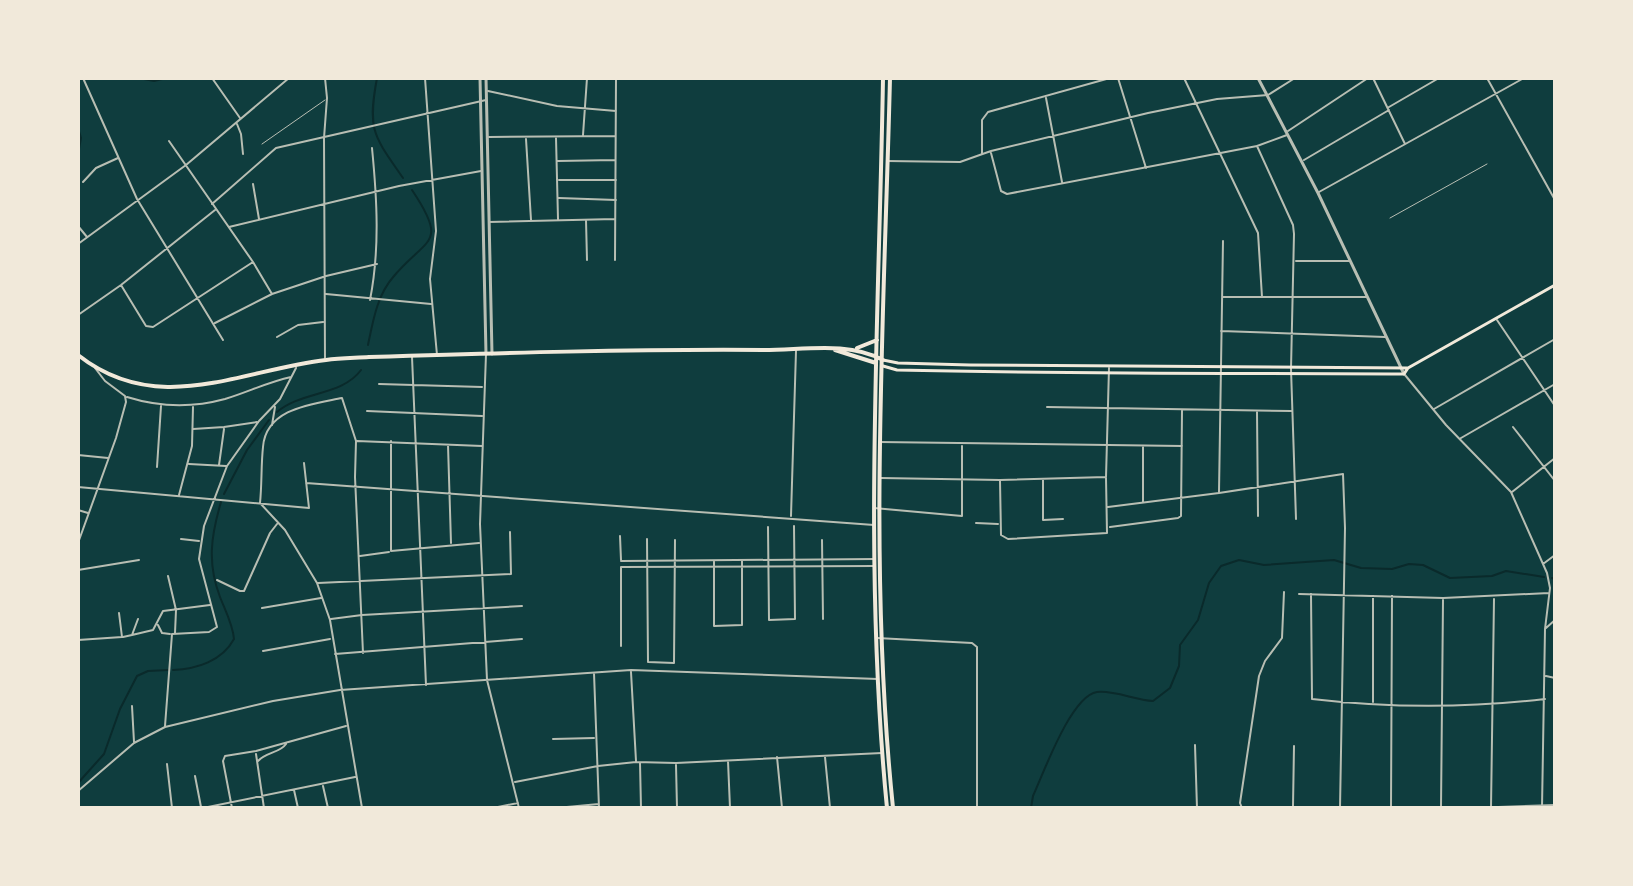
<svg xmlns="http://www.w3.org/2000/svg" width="1633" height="886" viewBox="0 0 1633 886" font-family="Commissioner,sans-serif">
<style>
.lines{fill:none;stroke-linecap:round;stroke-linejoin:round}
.stream{stroke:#0a2a2b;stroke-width:2}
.service{stroke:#b8beb3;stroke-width:1}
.minor{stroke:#b8beb3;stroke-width:2}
.tertiary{stroke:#b8beb3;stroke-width:3}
.secondary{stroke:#f1e9da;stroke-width:3}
.primary{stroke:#f1e9da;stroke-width:4}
</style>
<rect width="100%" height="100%" fill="#0f3d3e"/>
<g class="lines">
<path class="stream" d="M139,78L154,81L166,78
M377,78C367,131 374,136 403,178
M78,128L81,138L78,154
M368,345C373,321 377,295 394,276C427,237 449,245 412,190
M277,412C301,391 342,396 361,370
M224,494L247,450L269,420
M1552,578L1555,579
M173,670C197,669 222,661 234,639C233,625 225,610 220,597C207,563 211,536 221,502
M78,783L104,754L120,709L137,676L148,671L168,670
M1031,808L1033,796C1044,772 1071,696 1097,692C1114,690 1135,700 1153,701L1170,688L1179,666L1180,645L1198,620L1209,583L1221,566L1239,560L1264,565L1334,560L1361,568L1392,569L1409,564L1423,565L1450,578L1492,576L1506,571L1544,577"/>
<path class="service" d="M262,144L325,100
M1390,218L1487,164"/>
<path class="minor" d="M83,78L137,199L223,340
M212,78L240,118
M325,78L327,98L324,138L325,360
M425,78L436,231L430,279L437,355
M1118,78L1146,168
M1184,78L1258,233L1262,297
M1373,78L1405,144
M1487,78L1555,200
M488,91L557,106L616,111
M1046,98L1062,182
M1389,107L1439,78
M237,124L241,134L243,154
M1288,131L1368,78
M583,135L587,78
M489,137L615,136
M556,138L558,219
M526,139L531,220
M169,141L253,262L272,294
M1257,146L1293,225L1294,234L1291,369L1296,519
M991,153L1001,191L1007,194L1257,146L1287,135
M982,154V120L988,112L1110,78
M1304,160L1389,110
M558,161L615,160
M887,161L960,162L991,151L1148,113L1217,99L1268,95L1295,78
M559,180H616
M83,182L96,168L118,158
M253,184L259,219
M1319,192L1524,78
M559,198L616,200
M212,204L276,148L486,100
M586,220L587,260
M489,222L615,219
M78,226L87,237
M229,227L399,186L481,171
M78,244L186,165L289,78
M615,260L616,78
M1296,261H1349
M121,285L146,326L153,327L253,262
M326,294L431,304
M1222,297H1366
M370,300C380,249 377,199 372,148
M78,315L121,285L215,210
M1497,320L1555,406
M215,323L272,294L326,276L377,264
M1221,331L1385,337
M277,337L298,325L323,322
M486,354L480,524L487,680L519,808
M412,357L426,685
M1405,375L1446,425L1511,492L1547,573L1550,588L1545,629L1542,808
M379,384L482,387
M127,397C159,407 192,408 225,399C248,392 268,382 291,377
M1047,407L1291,411
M1434,409L1555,339
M367,411L482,416
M1257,412L1258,516
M272,425L275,407
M1513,427L1555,481
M193,429L224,427L257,422
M1461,438L1555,384
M357,441L482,446
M391,441V551L479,543
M879,442L1182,446
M448,445L451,543
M1143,446V502
M78,455L108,458
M189,464L226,466
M219,465L224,429
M157,467L161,406
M881,478L1000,480L1106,477L1109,368
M1043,480V520L1063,519
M1000,481L1001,535L1008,539L1107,533L1106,478
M306,483L874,525
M78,487L309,508L304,463
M1219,492L1223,241
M1512,492L1555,458
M179,495L192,446L193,407
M1108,507L1219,493L1343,474L1345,528L1340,808
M874,508L962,516V446
M78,510L88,513
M791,516L796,351
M976,523L998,524
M768,527L769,620L795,619L794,526
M1110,527L1178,518L1181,516L1182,411
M620,536L621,560
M181,539L199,541
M647,539L648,662L674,663L675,540
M822,540L823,619
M78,543L116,438L126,402L125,396L105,381L95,368
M360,556L389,552
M621,561L875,559
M714,561V626L742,625V561
M1543,564L1555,555
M621,567L875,566
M621,567V646
M78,570L139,560
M168,576L176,610L175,633
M217,580L240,591H244L270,533L277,524
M318,583L511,574L510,532
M1299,594L1443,598L1549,593
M1311,594L1312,699C1389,708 1468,708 1545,699
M1373,596V702
M262,608L321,598
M331,619L362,615L522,606
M158,625L162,633L170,634
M1546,628L1555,620
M132,635L153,630L163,611L210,605
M123,637L132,635L138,619
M877,638L972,643L977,647V808
M78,640L122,637L119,613
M263,651L330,639
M335,654L522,639
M631,672L636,761
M594,673L599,808
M1546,676L1555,678
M132,706L134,742
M165,726L172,634L209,632L217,627L199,559L204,526L227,466L259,421L280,399L296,368
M553,739L594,738
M1195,745L1197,808
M256,754L264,808
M777,757L782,808
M825,757L830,808
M258,761C266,752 280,753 286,744
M728,761L730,808
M640,763L641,808
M167,764L172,808
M676,765L677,808
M195,776L201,807
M515,782L598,766L636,762L676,763L882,753
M323,786L328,808
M294,790L298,808
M78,791L134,743L165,727L273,701L340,690L631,670L878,679
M1293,806L1294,746
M203,808L355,777
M232,808L223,761L225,756L256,751L346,726
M362,808L330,620L317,583L285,530L260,503C262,484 261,465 263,447C266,408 313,404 342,398L356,441L355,477L363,653
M493,808L518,803
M556,808L599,804
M1227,808H1408
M1242,808L1240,803L1259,676L1265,661L1282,638L1284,592
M1391,808L1392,596
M1441,808L1443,600
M1470,808L1555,805
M1491,808L1494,599"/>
<path class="tertiary" d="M480,78L486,354
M486,78L492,354
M1258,78L1318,193L1404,374"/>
<path class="secondary" d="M883,360L898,363L970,365L1408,368L1555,285
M883,366L897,370C1066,374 1235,373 1404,374L1408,368"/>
<path class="primary" d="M883,78C879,321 863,565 887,808
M890,78C884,321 868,566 893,808
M857,348L877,340
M835,350L876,363
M78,355C158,418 240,370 326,360C340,358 355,358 369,357C501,353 633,349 764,350C804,350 848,341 883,360"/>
</g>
<rect width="1633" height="886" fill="none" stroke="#f1e9da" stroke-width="160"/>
</svg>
